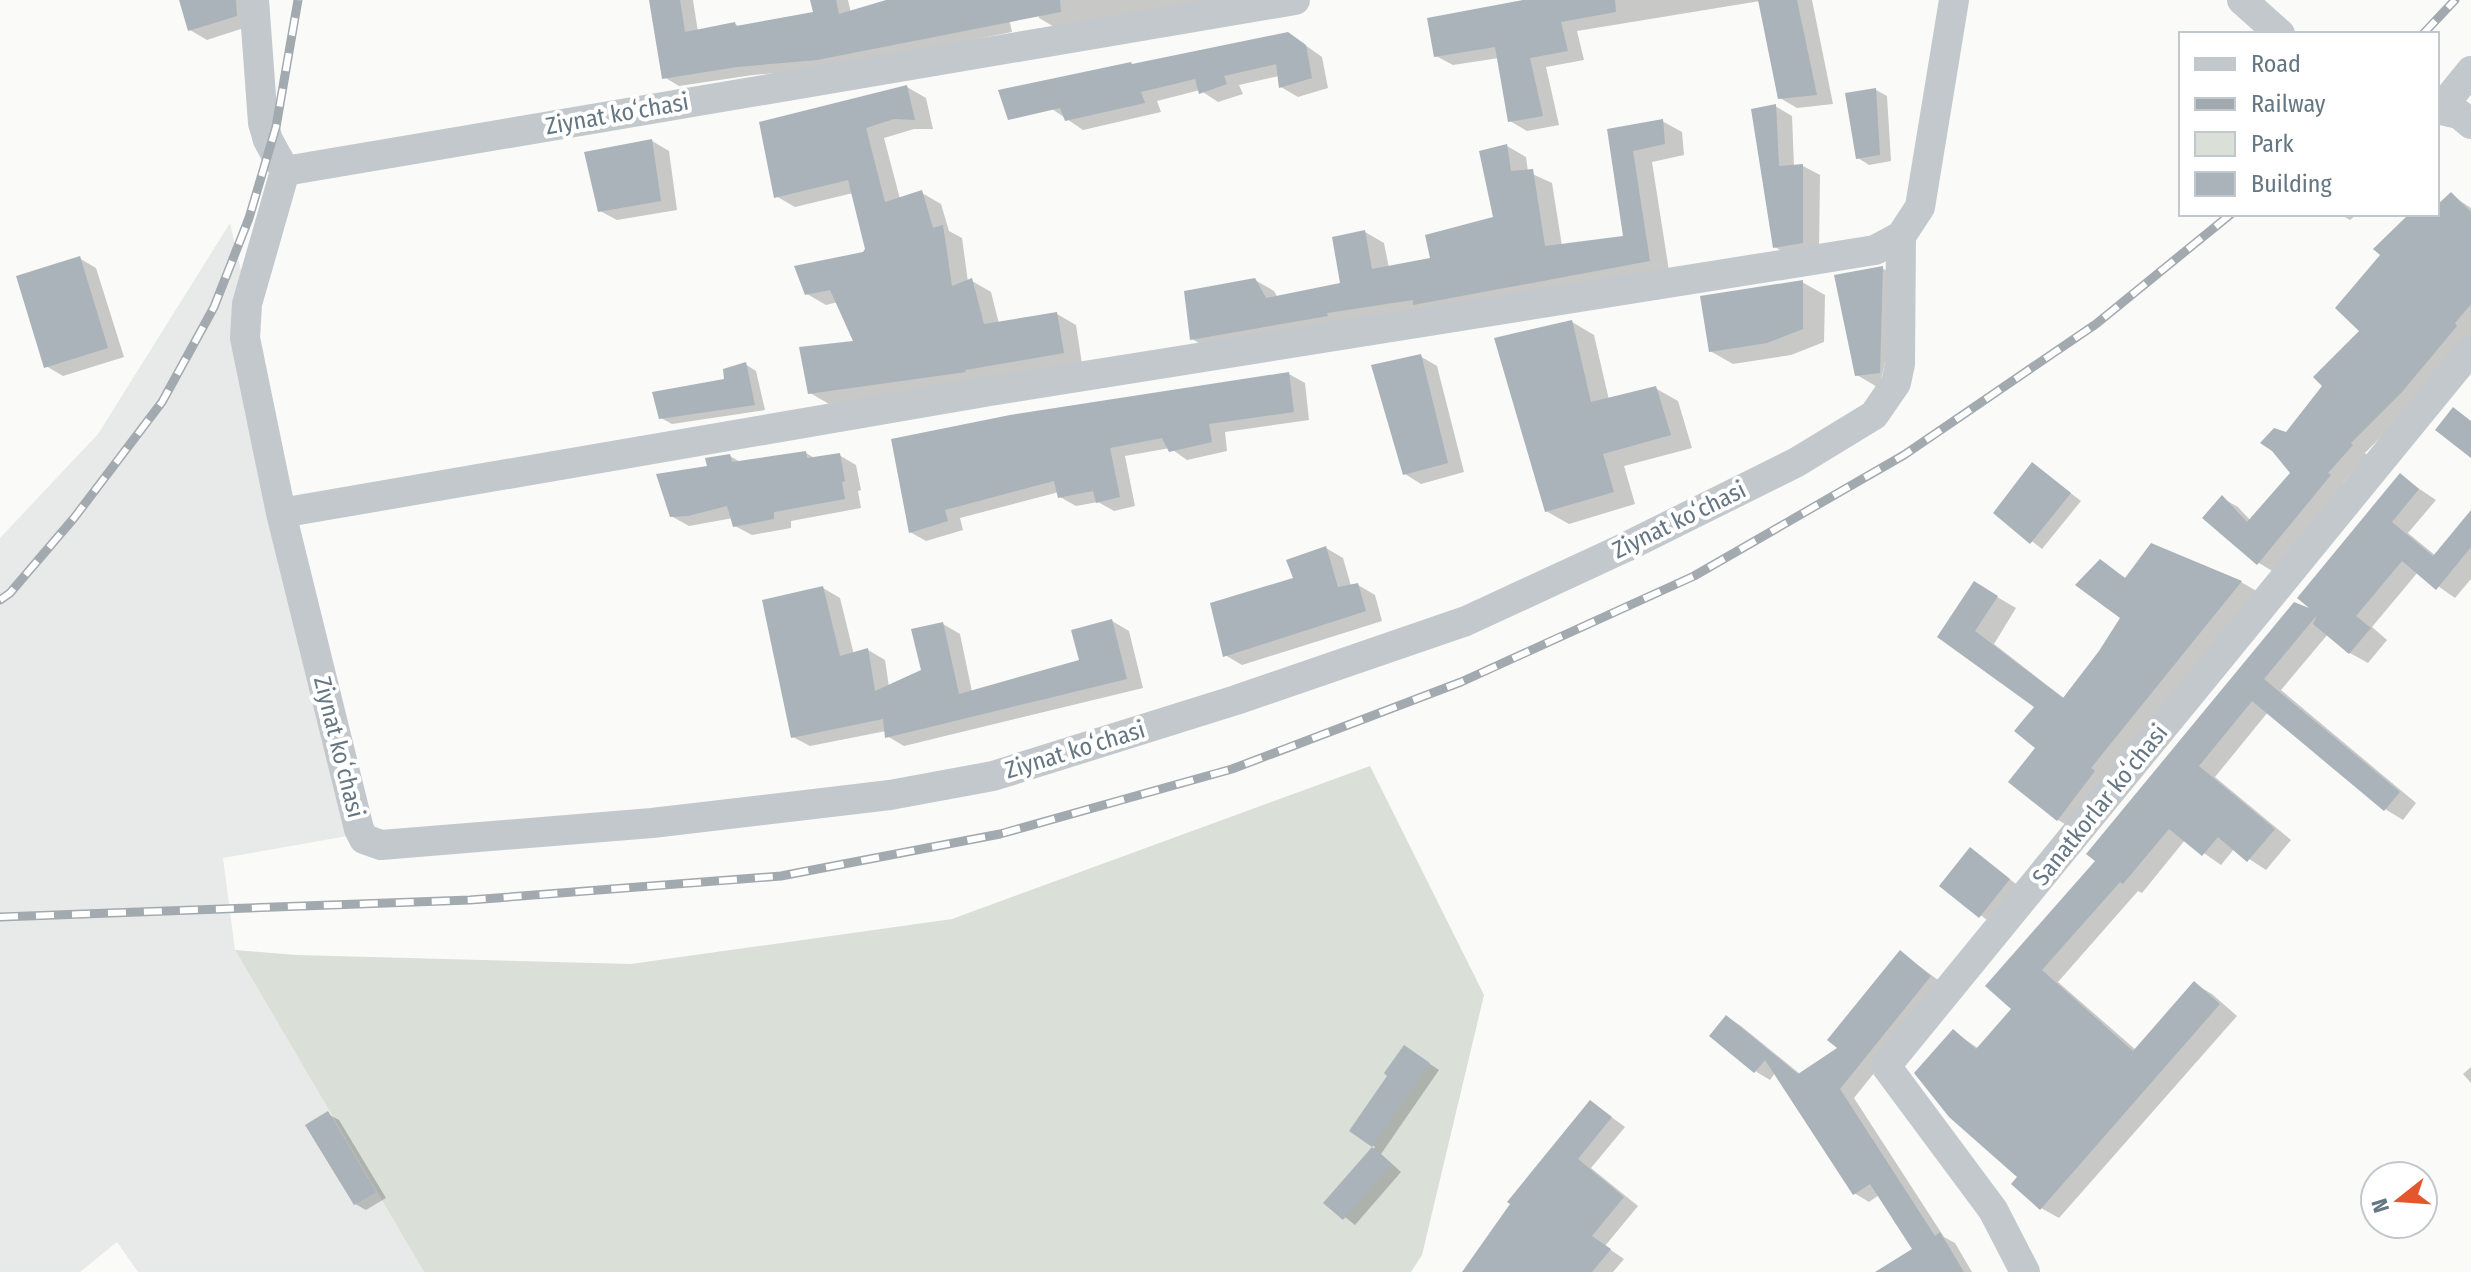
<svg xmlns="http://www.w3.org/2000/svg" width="2471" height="1272" viewBox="0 0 2471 1272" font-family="'Fira Sans Condensed',sans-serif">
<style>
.built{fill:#e8e9e9}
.green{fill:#dadfd7}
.shadow{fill:#0003}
.building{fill:#aab3b9}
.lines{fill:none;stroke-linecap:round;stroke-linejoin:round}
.street{stroke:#c3c8cc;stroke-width:30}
.rail-casing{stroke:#a2aab0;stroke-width:9}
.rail{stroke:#fff;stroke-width:6;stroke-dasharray:18;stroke-linecap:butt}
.labels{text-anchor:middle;stroke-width:8;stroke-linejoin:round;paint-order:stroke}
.street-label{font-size:24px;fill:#657683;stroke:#fff}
</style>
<rect width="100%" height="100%" fill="#fafaf8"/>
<path class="built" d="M230,223L370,832L223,858L235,950L424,1272H138L117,1242L80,1272H0V538L98,434Z"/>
<path class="green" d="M1370,766L1484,995L1422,1255L1411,1272H424L235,950L296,955L631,964L952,919Z"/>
<path class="shadow" d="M181,0H250L253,25L207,40L190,30Z
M651,0H693L698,32L735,24L740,27L815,13L812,0H848L851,13L893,0H1005L1012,32L833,68L753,75L679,86L664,77Z
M1037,0H1235L1056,28L1039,18Z
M1532,0H1812L1833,104L1797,108L1780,98L1760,1L1577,31L1584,60L1546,67L1559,125L1527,131L1510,121L1499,58L1453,65L1436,56Z
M1305,45L1322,57L1328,88L1298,97L1281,87L1279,76L1239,85L1243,94L1218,102L1200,90L1157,101L1161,112L1083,130L1052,109Z
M907,87L926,98L933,129H914L884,138L900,199L922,193L941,204L949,231L962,238L968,282L972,281L991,292L999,324L1057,314L1076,325L1082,364L829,404L810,393L856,343L838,302L826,305L807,294L867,249L853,193L795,207L776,196Z
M1876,90L1887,96L1891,161L1869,165L1858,158Z
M1775,106L1792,116L1794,167L1803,166L1820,175L1819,252L1792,257L1775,247Z
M1662,121L1682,132L1684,155L1652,162L1669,271L1211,350L1192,339L1255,280L1274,291L1278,298L1342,285L1365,232L1384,243L1389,268L1432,259L1496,218L1507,146L1526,157L1528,172L1552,183L1562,246L1625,238L1610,131Z
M652,141L669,151L677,210L617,220L600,211Z
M2451,195L2471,208V337L2417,401L2365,453L2367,455L2343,483L2345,485L2274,572L2259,563L2205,518L2222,498L2238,507L2251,521L2292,473L2286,434L2325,386L2362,331L2430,214H2437V208Z
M2340,214H2357L2350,220Z
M79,258L96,268L124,357L63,376L46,366Z
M1882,268L1904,281L1879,388L1857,375Z
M1802,282L1825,295L1824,342L1791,355L1733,364L1710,351Z
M1572,322L1594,335L1609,400L1655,388L1678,401L1692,448L1624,466L1635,504L1569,524L1546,511Z
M1420,356L1437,366L1464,472L1421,484L1405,474Z
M745,364L756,371L765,410L672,424L661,418L727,381Z
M1289,374L1305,383L1309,420L1225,432L1227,451L1187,460L1170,448L1125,456L1135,506L1114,511L1098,502L1076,506L1060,497L1059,492L960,518L963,530L926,541L910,532L894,440Z
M806,453L816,459L839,455L856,465L861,490L858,491L861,508L791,521V528L752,535L735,526L733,518L689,526L671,516L710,467L730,456L742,463Z
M2033,464L2081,501L2042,549L1996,513Z
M2400,476L2436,500L2408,533L2436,556L2471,533V579L2455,598L2418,572L2372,627L2387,640L2368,663L2350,653L2328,634L2281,690L2416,803L2403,820L2385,809L2268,712L2215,777L2291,840L2266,870L2234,849L2221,865L2185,840L2142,893L2138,891L2058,982L2136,1050L2195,984L2212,994L2237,1016L2059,1218L2041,1208L2020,1177L1953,1031L1979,1049L2014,1009L1988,986L2317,613Z
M2152,546L2241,582L2260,593L2077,831L2058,820L2038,748L2037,707L1940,637L1975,584L2016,608L1994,644L2065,699L2123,618L2100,562L2127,579Z
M1326,548L1343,558L1351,586L1358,585L1375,595L1382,621L1242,665L1225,655Z
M823,588L840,598L854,655L868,650L885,660L889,687L923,671L943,624L960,634L972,692L1082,662L1112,621L1129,631L1143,688L904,746L887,736L886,731L810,746L793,737Z
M1971,849L2020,887L1991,923L1941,885Z
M1901,953L1945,985L1854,1098L1944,1237L1955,1243L1972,1272H1879L1915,1250L1879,1195L1869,1202L1854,1193L1775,1073L1770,1080L1755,1071L1727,1017L1741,1026L1800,1074L1841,1048Z
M1414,1053L1439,1070L1381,1154L1401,1172L1355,1225L1326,1202L1375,1147L1352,1131Z
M2471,1067V1083L2463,1074Z
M1591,1102L1625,1127L1591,1168L1638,1206L1605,1246L1624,1259L1613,1272H1465L1512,1204Z
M328,1114L339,1120L386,1198L366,1210L355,1204Z"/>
<path class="building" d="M179,0H236L237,16L188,31Z
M649,0H680L685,32L735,22L736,26L813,12L810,0H836L839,14L886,0H1060L1061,12L817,60L737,67L662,79Z
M1523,0H1615L1616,12L1561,22L1568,51L1530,58L1543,116L1508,122L1495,47L1434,57L1427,18Z
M1758,0H1797L1817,95L1778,99Z
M1288,32L1306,45L1312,78L1279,88L1276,64L1224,76L1227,84L1199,94L1195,79L1141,92L1145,103L1065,121L1060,108L1008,120L998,90L1131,62L1132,64Z
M907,85L915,120L894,119L866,128L885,202L922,190L933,228L943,225L952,286L972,278L984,324L1057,312L1064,353L965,370L966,372L808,394L799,347L853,341L830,290L805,295L794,266L863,252L865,249L848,180L774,198L759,122Z
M1876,88L1880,155L1856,159L1845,93Z
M1776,104L1779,166L1803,164V243L1773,248L1751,109Z
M1663,119L1665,144L1633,151L1650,261L1413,305V300L1327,313L1328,316L1190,340L1184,291L1255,278L1266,298L1340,283L1332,237L1365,230L1372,269L1430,258L1425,235L1493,217L1479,151L1507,144L1511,171L1533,169L1545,246L1623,236L1607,129Z
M652,139L661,201L598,212L584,152Z
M2451,192L2471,212V304L2455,323L2457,326L2402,392L2351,443L2353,445L2328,473L2331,475L2257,565L2202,518L2222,495L2247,522L2290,473L2272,451L2260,443L2274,428L2286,432L2322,386L2313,377L2359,331L2335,308L2380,255L2373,249L2409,214H2437V205Z
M80,256L108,348L44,368L16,276Z
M1883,266L1880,373L1855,376L1834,275Z
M1803,280V329L1767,343L1709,352L1700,296Z
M1572,320L1591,402L1656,386L1671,435L1603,454L1614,492L1545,512L1494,338Z
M1421,354L1448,463L1403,475L1371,365Z
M746,362L755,405L659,419L652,392L724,379L723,369Z
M1289,372L1294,412L1209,424L1212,442L1169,452L1162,438L1110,448L1120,497L1096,503L1093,491L1058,498L1054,481L945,510L948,521L909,533L891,439L1010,415Z
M2453,407L2471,421V458L2435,430Z
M806,451L807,458L840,453L845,481L842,482L845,499L774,512V519L733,527L727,506L688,516L670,517L656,474L707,466L705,458L730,454L732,462Z
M2032,462L2071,493L2030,544L1993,513Z
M2400,473L2419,489L2392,522L2433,556L2471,510V547L2436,590L2402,561L2356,616L2371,628L2349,654L2313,624L2317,615L2264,679L2400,792L2384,811L2252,701L2199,766L2275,829L2247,862L2218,837L2202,856L2169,829L2123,884L2120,882L2042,970L2133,1051L2194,981L2220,1004L2040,1210L2011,1184L2017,1177L1949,1117L1914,1073L1953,1029L1976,1049L2011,1009L1985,986L2095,861L2086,854L2294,602L2309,608L2297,598Z
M2151,543L2242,581L2091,768L2095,771L2057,821L2008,782L2035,748L2014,731L2034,707L1937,637L1974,581L1998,596L1975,631L2063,698L2099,651L2120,618L2075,585L2100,559L2125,578Z
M1326,546L1338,587L1358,583L1366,611L1223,657L1210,603L1293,578L1286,560Z
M823,586L840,656L868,648L875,691L921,670L911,629L943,622L959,694L1079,660L1071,630L1112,619L1127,679L885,738L883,719L791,738L762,600Z
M1970,847L2010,879L1979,918L1939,886Z
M1900,950L1931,976L1840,1089L1935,1236L1940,1232L1964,1272H1875L1912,1249L1870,1184L1853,1195L1765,1060L1754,1073L1709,1036L1726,1015L1798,1074L1837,1048L1827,1040Z
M1404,1045L1430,1063L1372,1147L1349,1131L1387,1076L1384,1073Z
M1590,1100L1612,1117L1578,1159L1624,1197L1592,1236L1611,1249L1592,1272H1462L1510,1204L1507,1202Z
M328,1111L376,1192L354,1205L305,1125Z
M1372,1147L1392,1164L1343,1220L1323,1203Z"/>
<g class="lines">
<path class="street" d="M254,0L263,123L268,140L285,171
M2242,0L2280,34
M2441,108L2471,71
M2437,109L2459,114L2471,124
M285,171L247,304L245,338L281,513L359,829L364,839L381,845L652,823L890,795L993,776L1236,700L1466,621L1626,547L1797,462L1874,415L1896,383L1900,364L1901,236
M285,171L1295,0
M281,513L990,391L1875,250L1901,236L1920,207L1954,0
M2025,1272L1993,1210L1886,1066L2471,350"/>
<g class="rail-casing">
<path id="rail" d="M2423,34L2455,0
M0,600L10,593L74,518L162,402L214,307L249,218L276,127L298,0
M0,917L470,900L781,876L1000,834L1232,769L1461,682L1694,576L1904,455L2096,324L2231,214"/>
</g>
<use href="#rail" class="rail"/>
</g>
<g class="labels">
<g class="street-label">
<text transform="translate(617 114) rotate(-10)" y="8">Ziynat koʻchasi</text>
<text transform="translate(1679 520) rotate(-26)" y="8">Ziynat koʻchasi</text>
<text transform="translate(339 747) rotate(76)" y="8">Ziynat koʻchasi</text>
<text transform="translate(1075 750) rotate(-17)" y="8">Ziynat koʻchasi</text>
<text transform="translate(2100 805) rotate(-51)" y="8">Sanatkorlar koʻchasi</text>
</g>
</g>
<rect x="2179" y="32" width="260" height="184" fill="#ffffff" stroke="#c1c8cd" stroke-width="2"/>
<rect x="2195" y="58" width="40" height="12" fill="#c3c8cc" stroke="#c1c8cd" stroke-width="2"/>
<text x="2251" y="72" font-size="24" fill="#657683">Road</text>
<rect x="2195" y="98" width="40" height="12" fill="#a2aab0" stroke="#c1c8cd" stroke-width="2"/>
<text x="2251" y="112" font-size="24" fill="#657683">Railway</text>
<rect x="2195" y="132" width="40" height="24" fill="#dadfd7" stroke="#c1c8cd" stroke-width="2"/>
<text x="2251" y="152" font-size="24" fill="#657683">Park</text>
<rect x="2195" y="172" width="40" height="24" fill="#aab3b9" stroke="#c1c8cd" stroke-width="2"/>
<text x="2251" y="192" font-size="24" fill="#657683">Building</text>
<g transform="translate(2399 1200) rotate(253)"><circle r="38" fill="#ffffff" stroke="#c1c8cd" stroke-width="2"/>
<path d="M0-6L14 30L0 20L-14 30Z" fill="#e4572e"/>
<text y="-12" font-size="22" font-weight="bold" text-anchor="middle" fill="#657683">N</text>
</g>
</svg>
